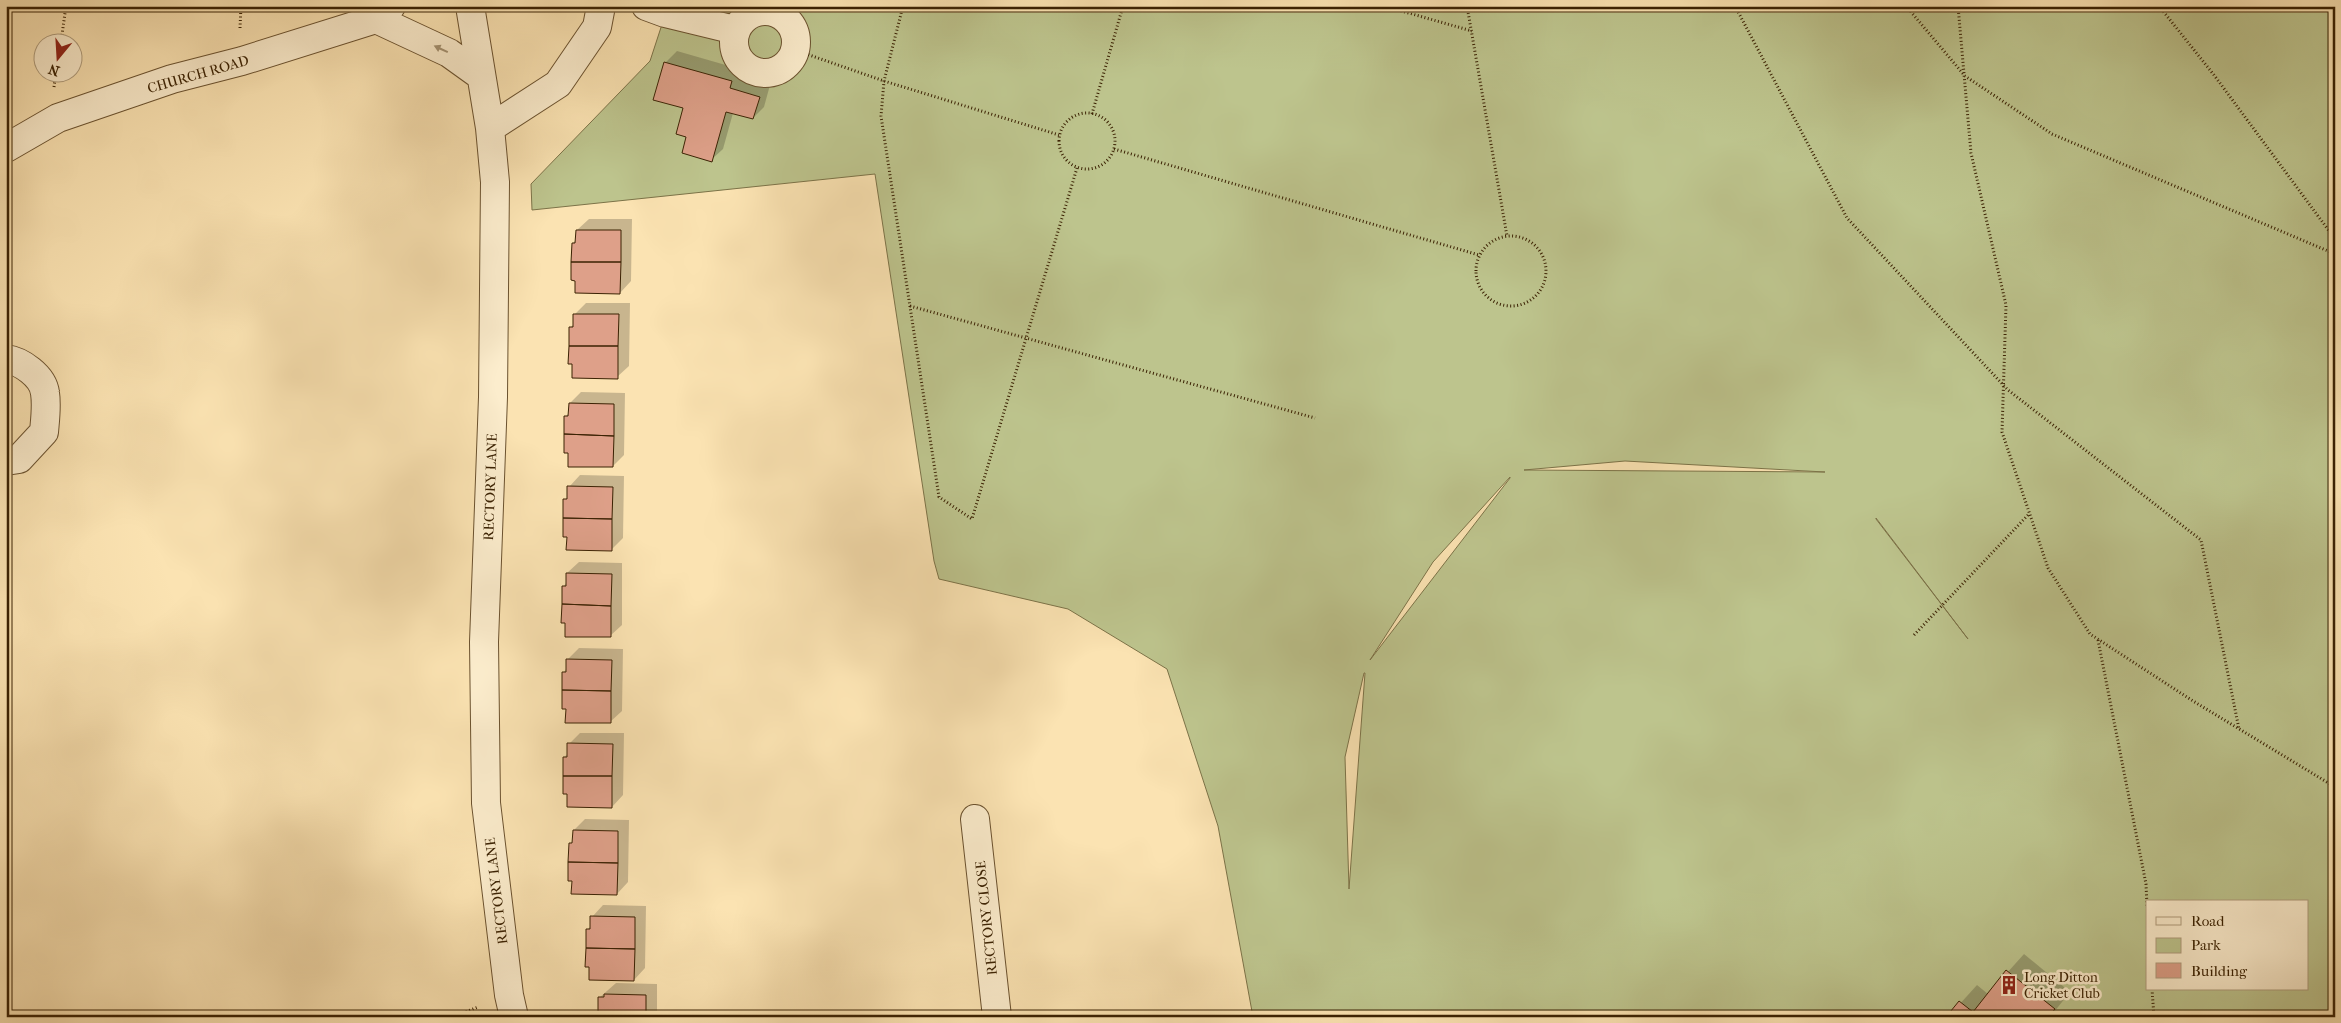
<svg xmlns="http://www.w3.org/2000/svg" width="2341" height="1023" viewBox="0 0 2341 1023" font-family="'IM FELL French Canon',serif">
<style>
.green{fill:#bdc48d;stroke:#7c7348;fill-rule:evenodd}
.shadow{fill:#0003}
.building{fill:#dea089;stroke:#3b2203}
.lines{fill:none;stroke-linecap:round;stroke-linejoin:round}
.minor-casing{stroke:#6b522f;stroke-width:30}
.path{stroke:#3b2203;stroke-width:3;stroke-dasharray:1 2.5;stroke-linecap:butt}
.minor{stroke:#fcedcd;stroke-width:28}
.oneway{fill:#a59272}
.labels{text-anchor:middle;stroke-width:5;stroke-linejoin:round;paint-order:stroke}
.street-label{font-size:14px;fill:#3b2203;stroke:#fcedcd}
.poi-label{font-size:14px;fill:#3b2203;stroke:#fcedcd;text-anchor:start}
</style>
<rect width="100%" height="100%" fill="#fbe3b2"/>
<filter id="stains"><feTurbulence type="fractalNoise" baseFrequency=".004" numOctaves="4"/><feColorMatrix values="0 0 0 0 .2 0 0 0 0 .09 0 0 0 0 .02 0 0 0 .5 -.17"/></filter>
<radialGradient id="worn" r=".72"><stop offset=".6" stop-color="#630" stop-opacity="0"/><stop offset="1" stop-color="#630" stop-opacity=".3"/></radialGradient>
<path class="green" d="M668,6H2335V1017H1253L1218,826L1167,669L1068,609L939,579L934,561L875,174L532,210L531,184L650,61ZM1625,461L1825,472L1524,470ZM1510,477V478L1370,660L1433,562ZM1876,518L1968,639L1876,519ZM1364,673H1365L1349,889L1345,757ZM2147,902H2307V989H2147Z"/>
<path class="shadow" d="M677,51L743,70L741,77L770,85L764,107L753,118L733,113L723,149L711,160L688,136L684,107L665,63Z
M589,219H632L631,281L620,293L573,243L577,239V230Z
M586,303H630L629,366L617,377L570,328L574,324V315Z
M581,392L625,393L624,455L613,466L565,417L570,412V403Z
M580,475L624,476L623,538L611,550L568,536L565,500L569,496V487Z
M579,562L622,563V625L610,636L567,622L563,587L567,582V573Z
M579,648L623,649L622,711L610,722L567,708L563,673L567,668L568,659Z
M580,733H624L623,795L612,807L568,793L564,757L569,753V744Z
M585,819L629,820L628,882L617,894L573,880L570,844L574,840V830Z
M603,905L646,906L645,968L634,980L587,930L591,926L592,917Z
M2024,954L2070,992L2050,1017H1948L1977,985L1988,994Z
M616,983L657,984V1014H664V1017H605L599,998Z"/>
<path class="building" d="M664,62L732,81L730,88L760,97L753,119L726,112L712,162L682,153L686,137L676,134L683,108L653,100Z
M576,230H621V262H571L572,243H575Z
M571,262H621L620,294L575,293V281L571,280Z
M573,314H619L618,346H569V327H573Z
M569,346H618V379L572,378V364H568Z
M569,403L614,404V436L564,434V416H568Z
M564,434L614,436L613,467H568V453H564Z
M567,486L613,487L612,519L563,518V499H567Z
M563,518L612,519V551L566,550L567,537H563Z
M566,573L612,574L611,606L562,604V586H566Z
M562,604L611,606V637H565V623H561Z
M566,659L612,660L611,691L562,690V672H566Z
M562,690L611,691V723H565L566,709H562Z
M567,743L613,744L612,776H563V757H567Z
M563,776H612V808L567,807V794H563Z
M573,830L618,831V863L568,862L569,843H572Z
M568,862L618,863L617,895L571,894L572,881H568Z
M590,916L635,917V949L586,948V929H590Z
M586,948L635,949L634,981L589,980V967H585Z
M2006,970L2055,1009L2048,1017H1946L1959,1001L1973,1012Z
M604,994L646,995V1017L598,1016V997H604Z"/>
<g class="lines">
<g class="minor-casing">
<path id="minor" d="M470,6L490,128L495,182L493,397L484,642L486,803L509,995L514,1017
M646,6L665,13L735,30
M734 42a31 31 0 1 1 62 0a31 31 0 1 1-62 0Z
M376,19L449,53L481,76
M490,128L558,84L597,27L601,6
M6,148L58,118L172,79L242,61L376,19L391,6
M6,359C21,361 43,376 45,393C47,406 45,420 44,432L19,459L6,461
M975,819L997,1017"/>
</g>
<path class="path" d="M903,6L884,81L881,116L939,497L972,519L1077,168
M1384,6L1472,31
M1467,6L1507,236
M1735,6L1847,218L2008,390L2201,540L2239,729
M1906,6L1965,76L2052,134L2335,254
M1958,6L1971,153L2006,305L2002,432L2048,568L2090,634L2193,701L2335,787
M2159,6L2214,75L2335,239
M240,28L241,6
M61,42L66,6
M795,50L884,81L1059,135
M54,87L56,72
M1059 141a28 28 0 1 1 56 0a28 28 0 1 1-56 0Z
M1092,114L1123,6
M1114,149L1479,255
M1476 271a35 35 0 1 1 70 0a35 35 0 1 1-70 0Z
M910,306L1315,418
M1914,635L2029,514
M2098,640L2146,884L2147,906
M2152,989L2154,1017
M453,1017L478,1007"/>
<use href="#minor" class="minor"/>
</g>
<defs><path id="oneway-solid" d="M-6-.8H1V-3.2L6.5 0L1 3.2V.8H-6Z" transform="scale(1.25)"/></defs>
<use class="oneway" href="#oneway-solid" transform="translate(441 49) rotate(-155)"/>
<defs>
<g id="building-bare" transform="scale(1.5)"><path d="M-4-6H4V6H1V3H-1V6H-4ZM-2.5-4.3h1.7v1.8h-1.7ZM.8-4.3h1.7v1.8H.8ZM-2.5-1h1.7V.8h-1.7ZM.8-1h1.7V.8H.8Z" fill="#8f2418" stroke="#fcedcd" stroke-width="2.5" paint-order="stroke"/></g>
</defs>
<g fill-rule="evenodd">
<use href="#building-bare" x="2009" y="985"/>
</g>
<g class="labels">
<g class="street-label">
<text transform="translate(198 74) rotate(-16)" y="5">CHURCH ROAD</text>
<text transform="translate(490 487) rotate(-88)" y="5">RECTORY LANE</text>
<text transform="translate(496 891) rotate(-97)" y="5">RECTORY LANE</text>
<text transform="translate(986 918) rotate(-96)" y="5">RECTORY CLOSE</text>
</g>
<g class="poi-label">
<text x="2024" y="982">Long Ditton<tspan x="2024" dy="16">Cricket Club</tspan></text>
</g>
</g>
<rect width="2341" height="1023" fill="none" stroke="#fbe3b2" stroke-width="25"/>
<rect x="8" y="8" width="2326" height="1008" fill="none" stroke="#3b2203" stroke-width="2.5"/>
<rect x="12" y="12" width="2316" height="998" fill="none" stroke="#3b2203"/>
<rect x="2146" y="900" width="162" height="90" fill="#fcedcd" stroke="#af9c7c"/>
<rect x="2156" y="917" width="25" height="8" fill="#fcedcd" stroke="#af9c7c"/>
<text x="2191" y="926" font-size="15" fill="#3b2203">Road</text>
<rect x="2156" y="938" width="25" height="15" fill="#bdc48d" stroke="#af9c7c"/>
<text x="2191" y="950" font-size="15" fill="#3b2203">Park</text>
<rect x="2156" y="963" width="25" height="15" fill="#dea089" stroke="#af9c7c"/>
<text x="2191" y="976" font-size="15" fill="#3b2203">Building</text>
<g transform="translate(58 58) rotate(198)"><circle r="24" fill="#fcedcd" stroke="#af9c7c"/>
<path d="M0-4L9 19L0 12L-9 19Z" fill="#8f2418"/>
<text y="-8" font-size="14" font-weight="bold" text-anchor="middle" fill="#3b2203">N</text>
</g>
<rect width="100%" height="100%" filter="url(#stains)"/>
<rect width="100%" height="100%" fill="url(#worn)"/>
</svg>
